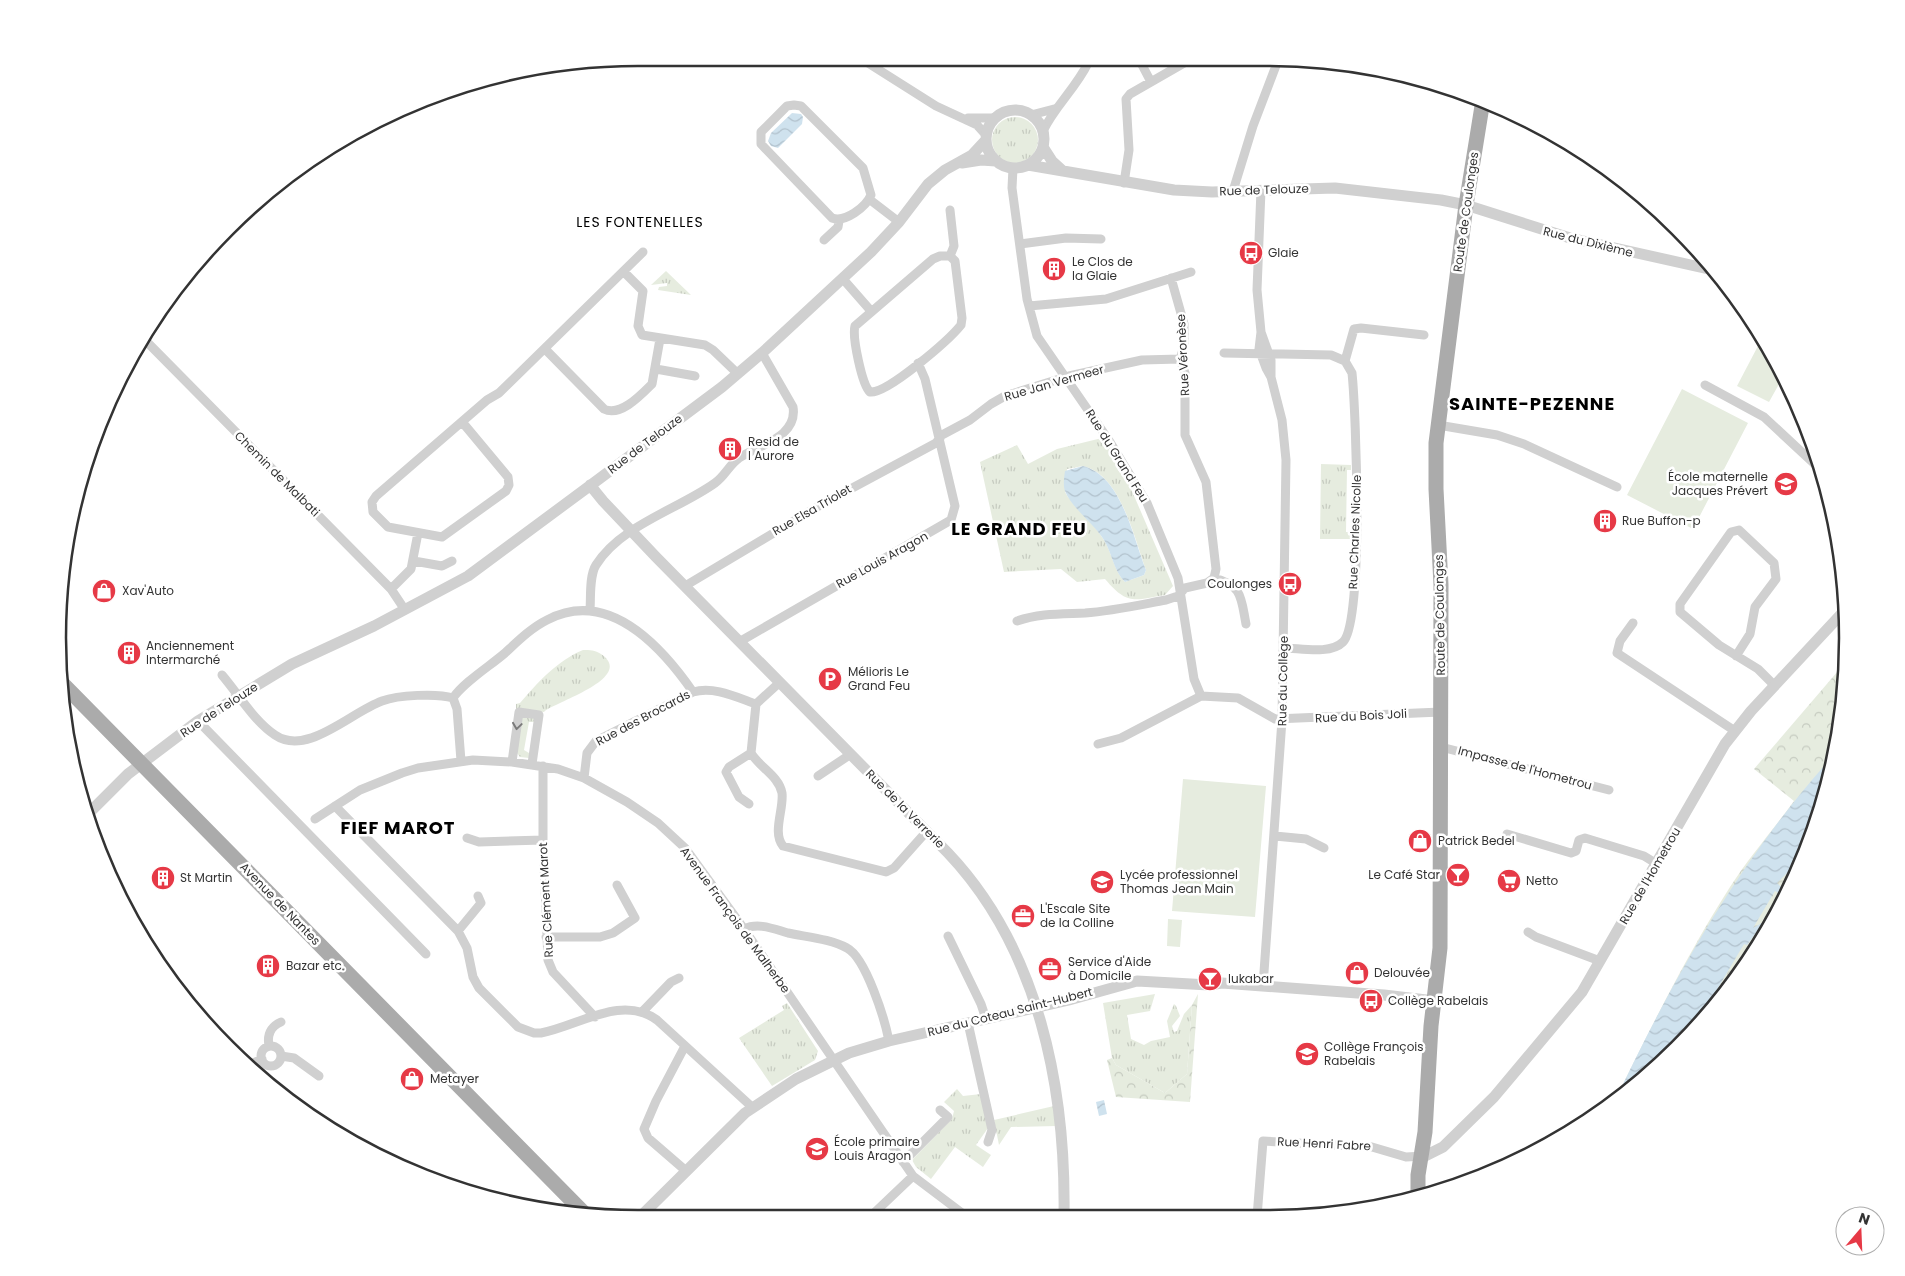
<svg xmlns="http://www.w3.org/2000/svg" width="1905" height="1276" viewBox="0 0 1905 1276" font-family="Poppins,sans-serif">
<style>
.grass{fill:url(#grass-tufts);fill-rule:evenodd}
.forest{fill:url(#forest-crowns)}
.pitch{fill:#e6ecdf}
.water{fill:url(#water-waves)}
.lines{fill:none;stroke-linecap:round;stroke-linejoin:round}
.minor{stroke:#d0d0d0;stroke-width:9}
.tertiary{stroke:#d0d0d0;stroke-width:11}
.primary{stroke:#ababab;stroke-width:15}
.oneway{stroke:#7a7a7a}
.labels{text-anchor:middle;stroke-width:5;stroke-linejoin:round;paint-order:stroke}
.street-label{font-size:12px;fill:#333;stroke:#fff}
.poi-label{font-size:12px;fill:#333;stroke:#fff;text-anchor:start}
.neighbourhood-label{font-size:14px;letter-spacing:1px;fill:#000;stroke:#fff}
.district-label{font-size:18px;font-weight:bold;letter-spacing:1px;fill:#000;stroke:#fff}
.rim{fill:none;stroke:#333;stroke-width:2.5}
</style>
<defs>
<pattern id="grass-tufts" width="24" height="20" patternUnits="userSpaceOnUse" patternTransform="scale(1.25)"><rect width="24" height="20" fill="#e6ecdf"/><path d="M3 7l-1-3M5 7V3M7 7l1-3M15 17l-1-3M17 17v-4M19 17l1-3" fill="none" stroke="#c6cbc0"/></pattern>
<pattern id="forest-crowns" width="20" height="18" patternUnits="userSpaceOnUse" patternTransform="scale(1.25)"><rect width="20" height="18" fill="#e6ecdf"/><path d="M2 6a3 3 0 1 1 6 0M12 15a3 3 0 1 1 6 0" fill="none" stroke="#c6cbc0"/></pattern>
<pattern id="water-waves" width="16" height="10" patternUnits="userSpaceOnUse" patternTransform="scale(1.25)"><rect width="16" height="10" fill="#cfe2ee"/><path d="M0 5q4-4 8 0t8 0" fill="none" stroke="#b2c2cd"/></pattern>
</defs>
<rect width="100%" height="100%" fill="#fff"/>
<path class="grass" d="M992 140a23 23 0 1 1 46 0a23 23 0 1 1-46 0Z
M666,271L691,295L658,290L659,287L667,286V283L651,285Z
M1102,438L1119,461L1173,586L1165,595C1134,600 1128,606 1105,579L1077,582L1061,569L1004,572L980,462L1017,445L1028,464L1057,449ZM1083,466C1121,475 1134,538 1146,570L1144,575L1125,582C1114,571 1112,553 1104,540C1094,524 1081,511 1068,497L1065,492L1067,469Z
M1321,464L1351,465V470H1347L1346,532H1351V539H1320Z
M583,650C590,650 595,650 601,654C637,678 551,703 544,712L516,710V704L520,703C537,683 558,660 583,650Z
M536,716L535,722H529L524,750L529,753V758L520,757L517,753L521,717Z
M1155,994L1150,1011L1127,1015L1131,1039L1144,1045L1151,1041L1170,1037L1167,1021L1174,1004L1176,1006L1180,1016L1172,1026L1174,1032L1177,1031L1184,1014L1192,1005L1187,1074L1165,1093L1116,1065L1112,1058L1103,1003Z
M787,1003L818,1051L815,1060L772,1086L739,1038L784,1010L782,1006Z
M957,1089L963,1096L981,1094L988,1128L976,1145L991,1155L983,1167L955,1147L931,1179L916,1167L912,1160L952,1119L954,1111L944,1102Z
M1054,1106L1056,1126L1011,1127L999,1145L994,1120Z"/>
<path class="forest" d="M1844,664L1842,714L1817,825L1770,928L1703,1021L1614,1103C1650,1029 1686,956 1730,887C1749,857 1773,830 1794,801L1754,769Z
M1198,994L1190,1102L1116,1097L1107,1060L1112,1058L1116,1065L1165,1093L1187,1074L1192,1005Z"/>
<path class="pitch" d="M1759,344L1767,348L1784,375L1769,402L1737,386Z
M1682,389L1748,423L1693,529L1627,495Z
M1034,496L1040,509L1032,513L1025,500Z
M1183,779L1266,786L1255,917L1172,911Z
M1168,919L1182,920L1180,947L1167,946Z"/>
<path class="water" d="M792,113L801,114L803,117L802,124L778,148L771,146L768,141L771,133Z
M1083,466C1122,476 1133,538 1146,570L1144,575L1125,582C1114,572 1112,553 1104,540C1094,524 1071,507 1065,491C1063,485 1064,478 1065,471Z
M1833,756L1817,825L1801,859L1777,883L1786,892L1784,896L1775,891L1753,928L1767,920L1772,923L1771,925L1760,927L1747,945L1744,944L1712,998L1713,1007L1703,1021L1614,1103C1673,978 1740,859 1833,756Z
M1104,1100L1107,1114L1099,1116L1096,1102Z"/>
<g class="lines">
<path class="minor" d="M868,63L936,106L977,125L986,135
M1141,63L1151,82
M794,105L801,106L863,168L871,195C866,207 845,223 832,218L761,144V132L787,106Z
M1031,115L1054,109
M968,118H994
M1043,131C1055,106 1076,88 1088,63
M1013,168L1012,188L1027,299L1037,336L1110,442L1147,503L1178,578L1194,679L1201,696L1238,698L1275,719L1441,712
M1124,183L1129,150L1126,99L1130,94L1184,63
M1261,190L1257,290L1261,332L1259,349L1266,368L1271,377
M1233,191L1253,126L1277,63
M869,199L899,222
M824,240L838,227L839,221
M1020,244L1066,238L1101,239
M940,256H950L955,261L962,318L961,325C949,340 887,394 870,392C862,385 852,337 855,326L933,259Z
M950,256L954,246L950,210
M624,272L643,291L638,326L642,335L705,345L713,350L737,373
M843,279L871,311
M1029,306L1106,299L1191,272
M1261,332L1271,360V377L1282,420L1286,460L1282,720L1263,986
M145,340L391,589L405,610
M545,349L604,409C620,417 640,396 652,384L660,339
M1224,353L1331,355L1345,361L1352,373C1356,411 1364,622 1343,642C1330,655 1300,648 1283,648
M1345,361L1354,329L1361,328L1424,335
M656,369L695,376
M1705,385L1764,417L1821,470
M463,423L508,477L509,485L506,491L442,537L388,527L373,512L372,502L376,496L487,400L499,393L643,252
M1438,425L1497,435L1524,444L1617,487
M414,561L442,566L452,561
M1214,578C1243,585 1241,599 1246,624
M685,586L817,507L936,443L942,435L970,420L991,404L1005,396L1069,376L1142,360L1180,359
M391,589L411,569L418,533
M590,610C591,597 589,576 596,565C621,525 679,509 715,483C725,476 729,465 739,458C759,445 798,437 793,407L762,353
M1017,621C1039,613 1062,614 1085,613C1112,611 1139,605 1166,600L1178,596L1185,588L1207,583L1214,578L1216,569L1206,482L1185,435V373L1180,359L1184,346V324L1171,278
M1633,623L1620,641L1617,653L1735,731
M739,642L951,520L955,506L925,379L918,363
M1736,656L1750,634L1755,607L1776,579L1774,563L1739,530L1731,532L1680,604V612L1719,645L1758,669L1775,686
M222,675C239,695 254,721 275,735C307,757 351,712 382,701C398,695 437,693 453,698
M453,698C464,682 490,666 505,653C518,641 531,628 547,620C608,588 661,646 693,692
M453,698L457,709L461,761
M756,704L751,753C759,767 779,776 782,793C784,809 772,833 783,846L886,872L894,868L927,831
M198,721L426,954
M1098,744L1121,738L1201,696
M1441,747L1609,790
M512,762L519,712L539,715L532,764
M543,766V840L548,960L553,972L595,1017
M818,776L851,754
M584,778L587,753L596,741L693,692C714,686 736,697 756,704L779,683
M749,804L739,797L726,772L729,767L751,753
M335,806L458,931L467,948L473,977L479,988L518,1027L534,1033H541C579,1026 621,994 657,1020L752,1107
M315,819L360,790L402,773L418,768L473,760L512,762L558,769L584,778L627,802L658,823L685,848L744,929L913,1176L966,1216
M1507,834L1571,853L1576,851L1579,840L1585,838L1644,856L1657,864
M1275,836L1306,839L1324,848
M467,838L479,842L543,840
M744,929C758,922 774,929 788,933C807,937 831,939 847,948C866,958 885,1020 889,1041
M458,931L481,903L478,896
M1528,932L1536,937L1600,961
M948,936L981,1004L986,1019
M546,937H600L613,933L635,918L617,885
M643,1011L671,982L679,978
M968,1023L992,1130L988,1142
M269,1046C267,1035 270,1027 281,1022
M685,1046L656,1101L644,1129L648,1138L685,1170
M261 1056a10 10 0 1 1 20 0a10 10 0 1 1-20 0Z
M281,1056L294,1058L319,1076
M247,1066L262,1059
M903,1162L948,1117L940,1110
M872,1215L913,1176
M1257,1217L1263,1141L1372,1147L1406,1157L1424,1156"/>
<path class="tertiary" d="M986 139a29 29 0 1 1 58 0a29 29 0 1 1-58 0Z
M1043,147L1052,161L1063,171
M962,163L981,160L996,161
M1028,165L1174,190L1212,192L1335,188L1441,200L1466,205L1570,238L1713,270
M590,485L603,501L656,557L948,853C1039,949 1066,1088 1064,1216
M88,814L128,774L198,721L292,664L374,626L468,576L599,479L722,387L762,353L871,252L899,222L928,184L945,170L972,155L985,141
M1425,1156L1443,1147L1494,1097L1582,992L1725,744L1751,711L1846,609
M643,1214L745,1113L796,1079L849,1053L889,1041L1069,1000L1137,981L1209,985L1222,983L1384,995L1435,1001"/>
<path class="primary" d="M59,680L585,1214
M1418,1198V1175L1425,1132L1431,1026L1440,948L1441,585L1436,489V443L1466,205L1483,100"/>
</g>
<defs><path id="oneway-chevron" d="M-2-3.5L2.5 0L-2 3.5" fill="none" stroke-width="1.6" stroke-linecap="round" stroke-linejoin="round" transform="scale(1.25)"/></defs>
<use class="oneway" href="#oneway-chevron" transform="translate(517 726) rotate(98)"/>
<defs>
<g id="bus-disc" transform="scale(1.25)"><circle r="9.5" fill="#e63946" stroke="#fff"/><path d="M-5-6H5V4H4V6H2V4H-2V6H-4V4H-5ZM-3.5-4V0h7V-4ZM-3.5 1.2v1.5H-2V1.2ZM2 1.2v1.5H3.5V1.2Z" fill="#fff"/></g>
<g id="building-disc" transform="scale(1.25)"><circle r="9.5" fill="#e63946" stroke="#fff"/><path d="M-4-6H4V6H1V3H-1V6H-4ZM-2.5-4.3h1.7v1.8h-1.7ZM.8-4.3h1.7v1.8H.8ZM-2.5-1h1.7V.8h-1.7ZM.8-1h1.7V.8H.8Z" fill="#fff"/></g>
<g id="school-disc" transform="scale(1.25)"><circle r="9.5" fill="#e63946" stroke="#fff"/><path d="M0-5L7-2L0 1L-7-2ZM-4 1L0 2.5L4 1V4Q0 6-4 4Z" fill="#fff"/></g>
<g id="shop-disc" transform="scale(1.25)"><circle r="9.5" fill="#e63946" stroke="#fff"/><path d="M-5-2.5h2.3a2.7 3.5 0 0 1 5.4 0H5L5.5 6h-11ZM-1.5-2.5h3a1.5 2.3 0 0 0-3 0Z" fill="#fff"/></g>
<g id="parking-disc" transform="scale(1.25)"><circle r="9.5" fill="#e63946" stroke="#fff"/><path d="M-3.5-5.5H1a3.5 3.5 0 0 1 0 7H-1V5.5H-3.5ZM-1-3.4V-.6H.8a1.4 1.4 0 0 0 0-2.8Z" fill="#fff"/></g>
<g id="bar-disc" transform="scale(1.25)"><circle r="9.5" fill="#e63946" stroke="#fff"/><path d="M-6-5H6L.8 .8V4.5H3.5V6h-7V4.5H-.8V.8Z" fill="#fff"/></g>
<g id="supermarket-disc" transform="scale(1.25)"><circle r="9.5" fill="#e63946" stroke="#fff"/><path d="M-6-5.5h2.5l.6 2H6L4.5 2H-2.5L-4.4-4H-6ZM-1.5 3.2a1.3 1.3 0 1 0 .1 0ZM3 3.2a1.3 1.3 0 1 0 .1 0Z" fill="#fff"/></g>
<g id="office-disc" transform="scale(1.25)"><circle r="9.5" fill="#e63946" stroke="#fff"/><path d="M-6-3h4V-5.5h4V-3h4V5H-6ZM-1-4.5V-3h2v-1.5ZM-6 0V1H6V0Z" fill="#fff"/></g>
</defs>
<g fill-rule="evenodd">
<use href="#bus-disc" x="1251" y="253"/>
<use href="#building-disc" x="1054" y="269"/>
<use href="#building-disc" x="730" y="449"/>
<use href="#school-disc" x="1786" y="484"/>
<use href="#building-disc" x="1605" y="521"/>
<use href="#bus-disc" x="1290" y="584"/>
<use href="#shop-disc" x="104" y="591"/>
<use href="#building-disc" x="129" y="653"/>
<use href="#parking-disc" x="830" y="679"/>
<use href="#shop-disc" x="1420" y="841"/>
<use href="#bar-disc" x="1458" y="875"/>
<use href="#building-disc" x="163" y="878"/>
<use href="#supermarket-disc" x="1509" y="881"/>
<use href="#school-disc" x="1102" y="882"/>
<use href="#office-disc" x="1023" y="916"/>
<use href="#building-disc" x="268" y="966"/>
<use href="#office-disc" x="1050" y="969"/>
<use href="#shop-disc" x="1357" y="973"/>
<use href="#bar-disc" x="1210" y="979"/>
<use href="#bus-disc" x="1371" y="1001"/>
<use href="#school-disc" x="1307" y="1054"/>
<use href="#shop-disc" x="412" y="1079"/>
<use href="#school-disc" x="817" y="1149"/>
</g>
<g class="labels">
<g class="street-label">
<text transform="translate(1264 190) rotate(-2)" y="4">Rue de Telouze</text>
<text transform="translate(1466 212) rotate(-82)" y="4">Route de Coulonges</text>
<text transform="translate(1588 242) rotate(14)" y="4">Rue du Dixième</text>
<text transform="translate(1183 355) rotate(-93)" y="4">Rue Véronèse</text>
<text transform="translate(1054 383) rotate(-16)" y="4">Rue Jan Vermeer</text>
<text transform="translate(645 444) rotate(-37)" y="4">Rue de Telouze</text>
<text transform="translate(1117 456) rotate(58)" y="4">Rue du Grand Feu</text>
<text transform="translate(277 474) rotate(45)" y="4">Chemin de Malbati</text>
<text transform="translate(812 510) rotate(-30)" y="4">Rue Elsa Triolet</text>
<text transform="translate(1355 532) rotate(-88)" y="4">Rue Charles Nicolle</text>
<text transform="translate(882 560) rotate(-29)" y="4">Rue Louis Aragon</text>
<text transform="translate(1440 615) rotate(-91)" y="4">Route de Coulonges</text>
<text transform="translate(1283 681) rotate(-89)" y="4">Rue du Collège</text>
<text transform="translate(219 710) rotate(-33)" y="4">Rue de Telouze</text>
<text transform="translate(1361 716) rotate(-3)" y="4">Rue du Bois Joli</text>
<text transform="translate(643 718) rotate(-28)" y="4">Rue des Brocards</text>
<text transform="translate(1525 768) rotate(15)" y="4">Impasse de l'Hometrou</text>
<text transform="translate(905 809) rotate(45)" y="4">Rue de la Verrerie</text>
<text transform="translate(1650 876) rotate(-60)" y="4">Rue de l'Hometrou</text>
<text transform="translate(546 900) rotate(-93)" y="4">Rue Clément Marot</text>
<text transform="translate(280 904) rotate(46)" y="4">Avenue de Nantes</text>
<text transform="translate(735 920) rotate(54)" y="4">Avenue François de Malherbe</text>
<text transform="translate(1010 1012) rotate(-14)" y="4">Rue du Coteau Saint-Hubert</text>
<text transform="translate(1324 1144) rotate(3)" y="4">Rue Henri Fabre</text>
</g>
<g class="poi-label">
<text x="1268" y="257">Glaie</text>
<text x="1072" y="266">Le Clos de<tspan x="1072" dy="14">la Glaie</tspan></text>
<text x="748" y="446">Resid de<tspan x="748" dy="14">l Aurore</tspan></text>
<text x="1768" y="481" text-anchor="end">École maternelle<tspan x="1768" dy="14">Jacques Prévert</tspan></text>
<text x="1622" y="525">Rue Buffon-p</text>
<text x="1272" y="588" text-anchor="end">Coulonges</text>
<text x="122" y="595">Xav'Auto</text>
<text x="146" y="650">Anciennement<tspan x="146" dy="14">Intermarché</tspan></text>
<text x="848" y="676">Mélioris Le<tspan x="848" dy="14">Grand Feu</tspan></text>
<text x="1438" y="845">Patrick Bedel</text>
<text x="1120" y="879">Lycée professionnel<tspan x="1120" dy="14">Thomas Jean Main</tspan></text>
<text x="1440" y="879" text-anchor="end">Le Café Star</text>
<text x="180" y="882">St Martin</text>
<text x="1526" y="885">Netto</text>
<text x="1040" y="913">L'Escale Site<tspan x="1040" dy="14">de la Colline</tspan></text>
<text x="1068" y="966">Service d'Aide<tspan x="1068" dy="14">à Domicile</tspan></text>
<text x="286" y="970">Bazar etc.</text>
<text x="1374" y="977">Delouvée</text>
<text x="1228" y="983">lukabar</text>
<text x="1388" y="1005">Collège Rabelais</text>
<text x="1324" y="1051">Collège François<tspan x="1324" dy="14">Rabelais</tspan></text>
<text x="430" y="1083">Metayer</text>
<text x="834" y="1146">École primaire<tspan x="834" dy="14">Louis Aragon</tspan></text>
</g>
<g class="neighbourhood-label">
<text x="640" y="227">LES FONTENELLES</text>
</g>
<g class="district-label">
<text x="1532" y="410">SAINTE-PEZENNE</text>
<text x="1019" y="535">LE GRAND FEU</text>
<text x="398" y="834">FIEF MAROT</text>
</g>
</g>
<path d="M0 0H1905V1276H0ZM638 66H1267A572 572 0 0 1 1839 638V638A572 572 0 0 1 1267 1210H638A572 572 0 0 1 66 638V638A572 572 0 0 1 638 66Z" fill="#fff" fill-rule="evenodd"/>
<path class="rim" d="M638 66H1267A572 572 0 0 1 1839 638V638A572 572 0 0 1 1267 1210H638A572 572 0 0 1 66 638V638A572 572 0 0 1 638 66Z"/>
<g transform="translate(1860 1231) rotate(19)"><circle r="24" fill="#ffffff" stroke="#adadad"/>
<path d="M0-4L9 19L0 12L-9 19Z" fill="#e63946"/>
<text y="-8" font-size="14" font-weight="bold" text-anchor="middle" fill="#333333">N</text>
</g>
</svg>
